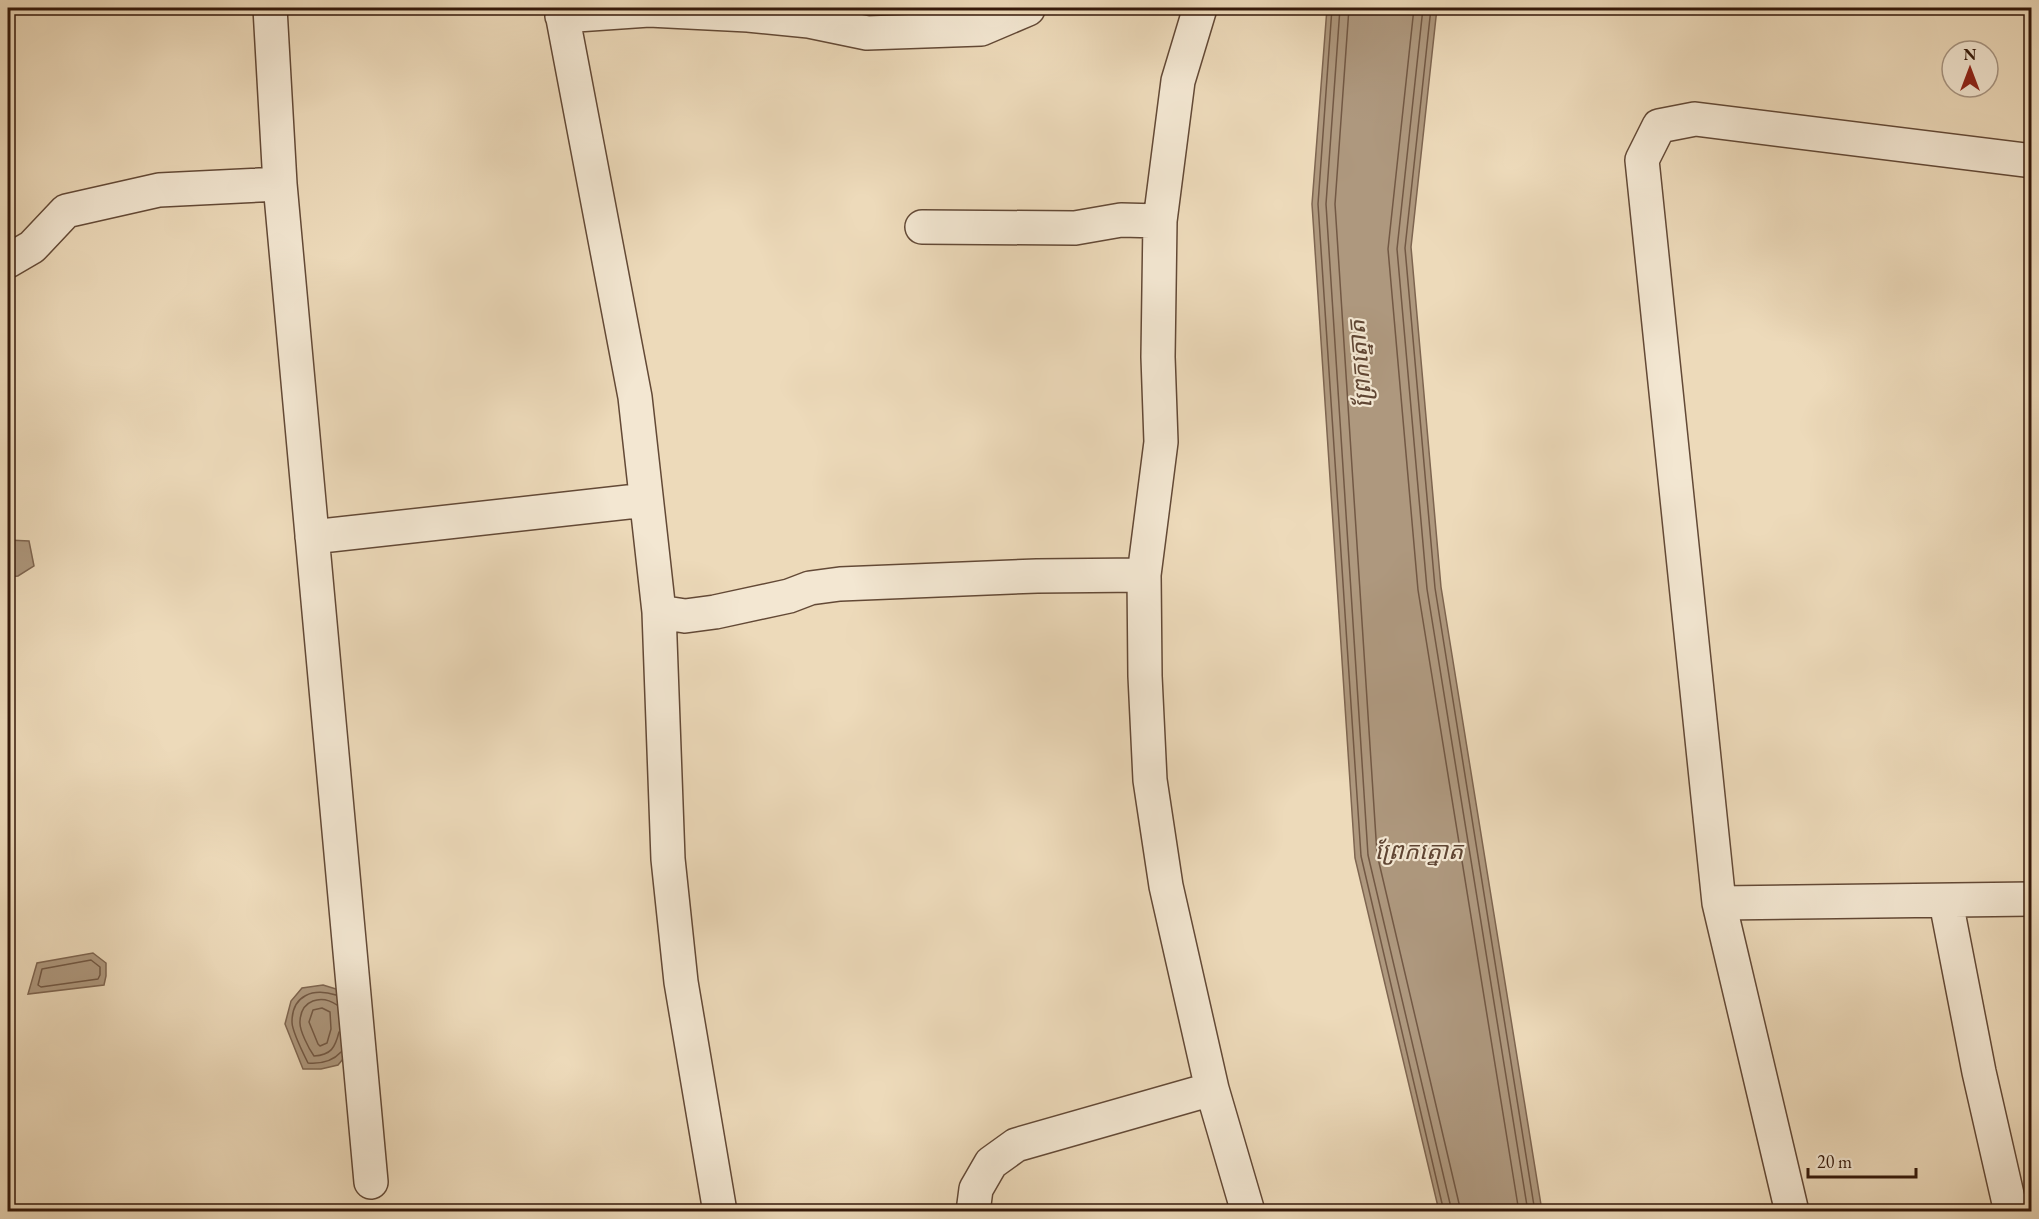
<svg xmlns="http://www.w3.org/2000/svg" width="2039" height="1219" viewBox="0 0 2039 1219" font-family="'EB Garamond','Noto Sans Khmer',serif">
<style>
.water{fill:#ae987e;stroke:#7e6550;stroke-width:1.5}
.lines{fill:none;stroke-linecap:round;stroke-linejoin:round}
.shore{stroke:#725844;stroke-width:1.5}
.minor-casing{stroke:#634936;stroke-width:36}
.minor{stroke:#f3e7d2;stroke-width:33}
.labels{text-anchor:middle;stroke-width:4.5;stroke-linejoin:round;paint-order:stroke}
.water-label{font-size:24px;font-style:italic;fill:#5f4533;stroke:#f3e7d2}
</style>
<rect width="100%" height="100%" fill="#eddaba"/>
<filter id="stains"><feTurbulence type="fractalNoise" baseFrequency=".00333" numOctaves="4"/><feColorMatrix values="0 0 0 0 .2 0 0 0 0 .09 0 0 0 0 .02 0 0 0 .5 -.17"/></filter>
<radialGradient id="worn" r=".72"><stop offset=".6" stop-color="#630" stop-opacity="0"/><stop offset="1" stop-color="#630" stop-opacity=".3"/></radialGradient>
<path class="water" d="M1327,8H1437L1411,247L1441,587L1542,1211H1439L1355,858L1312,204Z
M8,540L29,541L34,566L18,576L8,577Z
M93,953L106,963V976L104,985L28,994L37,963Z
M323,985L346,992L348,1053L338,1065L321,1069H303L285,1024L291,1001L302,988Z"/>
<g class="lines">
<path class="shore" d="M1332,8L1318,204L1361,856L1444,1212
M1340,8L1326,204L1368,855L1452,1212
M1349,8L1335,204L1377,854L1461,1212
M1414,8L1388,249L1418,590L1519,1212
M1423,8L1397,249L1427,589L1528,1212
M1431,8L1405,248L1435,588L1535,1212
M91,960L100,967V975L98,979L41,987L38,985L42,969Z
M336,995C313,988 292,995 292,1022C292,1031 304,1055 308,1063C321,1064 332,1062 341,1052
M337,1005C321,994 301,1000 300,1021C299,1030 309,1049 314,1056C331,1055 335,1048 339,1032
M322,1008L330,1012L331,1029L327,1043L320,1046L318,1044L309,1022L313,1010Z"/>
<g class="minor-casing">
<path id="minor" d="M270,8L280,184L371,1182
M561,8L635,397L659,612L668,859L681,982L720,1212
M1200,8L1178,81L1160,221L1158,357L1161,442L1144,575L1145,676L1150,780L1166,886L1212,1089L1248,1212
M562,16L649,10L748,15L809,21L867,33L981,29L1028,9
M922,227L1075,228L1121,220L1160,221
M8,261L32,247L66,211L159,190L280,184
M312,537L646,500
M659,612L685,616L715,612L789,596L810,588L840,584L1037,576L1144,575
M1946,902L1979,1072L2011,1212
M1719,903L2032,899
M973,1212L976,1189L991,1163L1016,1145L1212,1089
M1792,1212L1719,903L1642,160L1659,126L1695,119L2032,161"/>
</g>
<use href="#minor" class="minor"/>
</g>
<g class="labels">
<g class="water-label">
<text transform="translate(1360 364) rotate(-95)" y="8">ព្រែកត្នោត</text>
<text x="1419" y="859">ព្រែកត្នោត</text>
</g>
</g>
<rect width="2039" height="1219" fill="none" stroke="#eddaba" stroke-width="30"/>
<rect x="9" y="9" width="2021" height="1201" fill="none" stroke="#35190a" stroke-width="3"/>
<rect x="15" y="15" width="2009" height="1189" fill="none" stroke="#35190a" stroke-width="1.5"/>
<g transform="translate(1970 69)"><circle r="28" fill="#f3e7d2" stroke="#a79582" stroke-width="1.5"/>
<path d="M0-4.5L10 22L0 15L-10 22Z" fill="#8f2418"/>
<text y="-9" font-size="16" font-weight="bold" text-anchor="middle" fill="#35190a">N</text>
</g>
<path d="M1808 1168v9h108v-9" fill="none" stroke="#35190a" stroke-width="3"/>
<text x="1817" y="1168" font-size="18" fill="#35190a" stroke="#f3e7d2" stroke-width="4.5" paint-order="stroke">20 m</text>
<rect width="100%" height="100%" filter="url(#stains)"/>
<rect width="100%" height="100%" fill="url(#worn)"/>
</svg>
